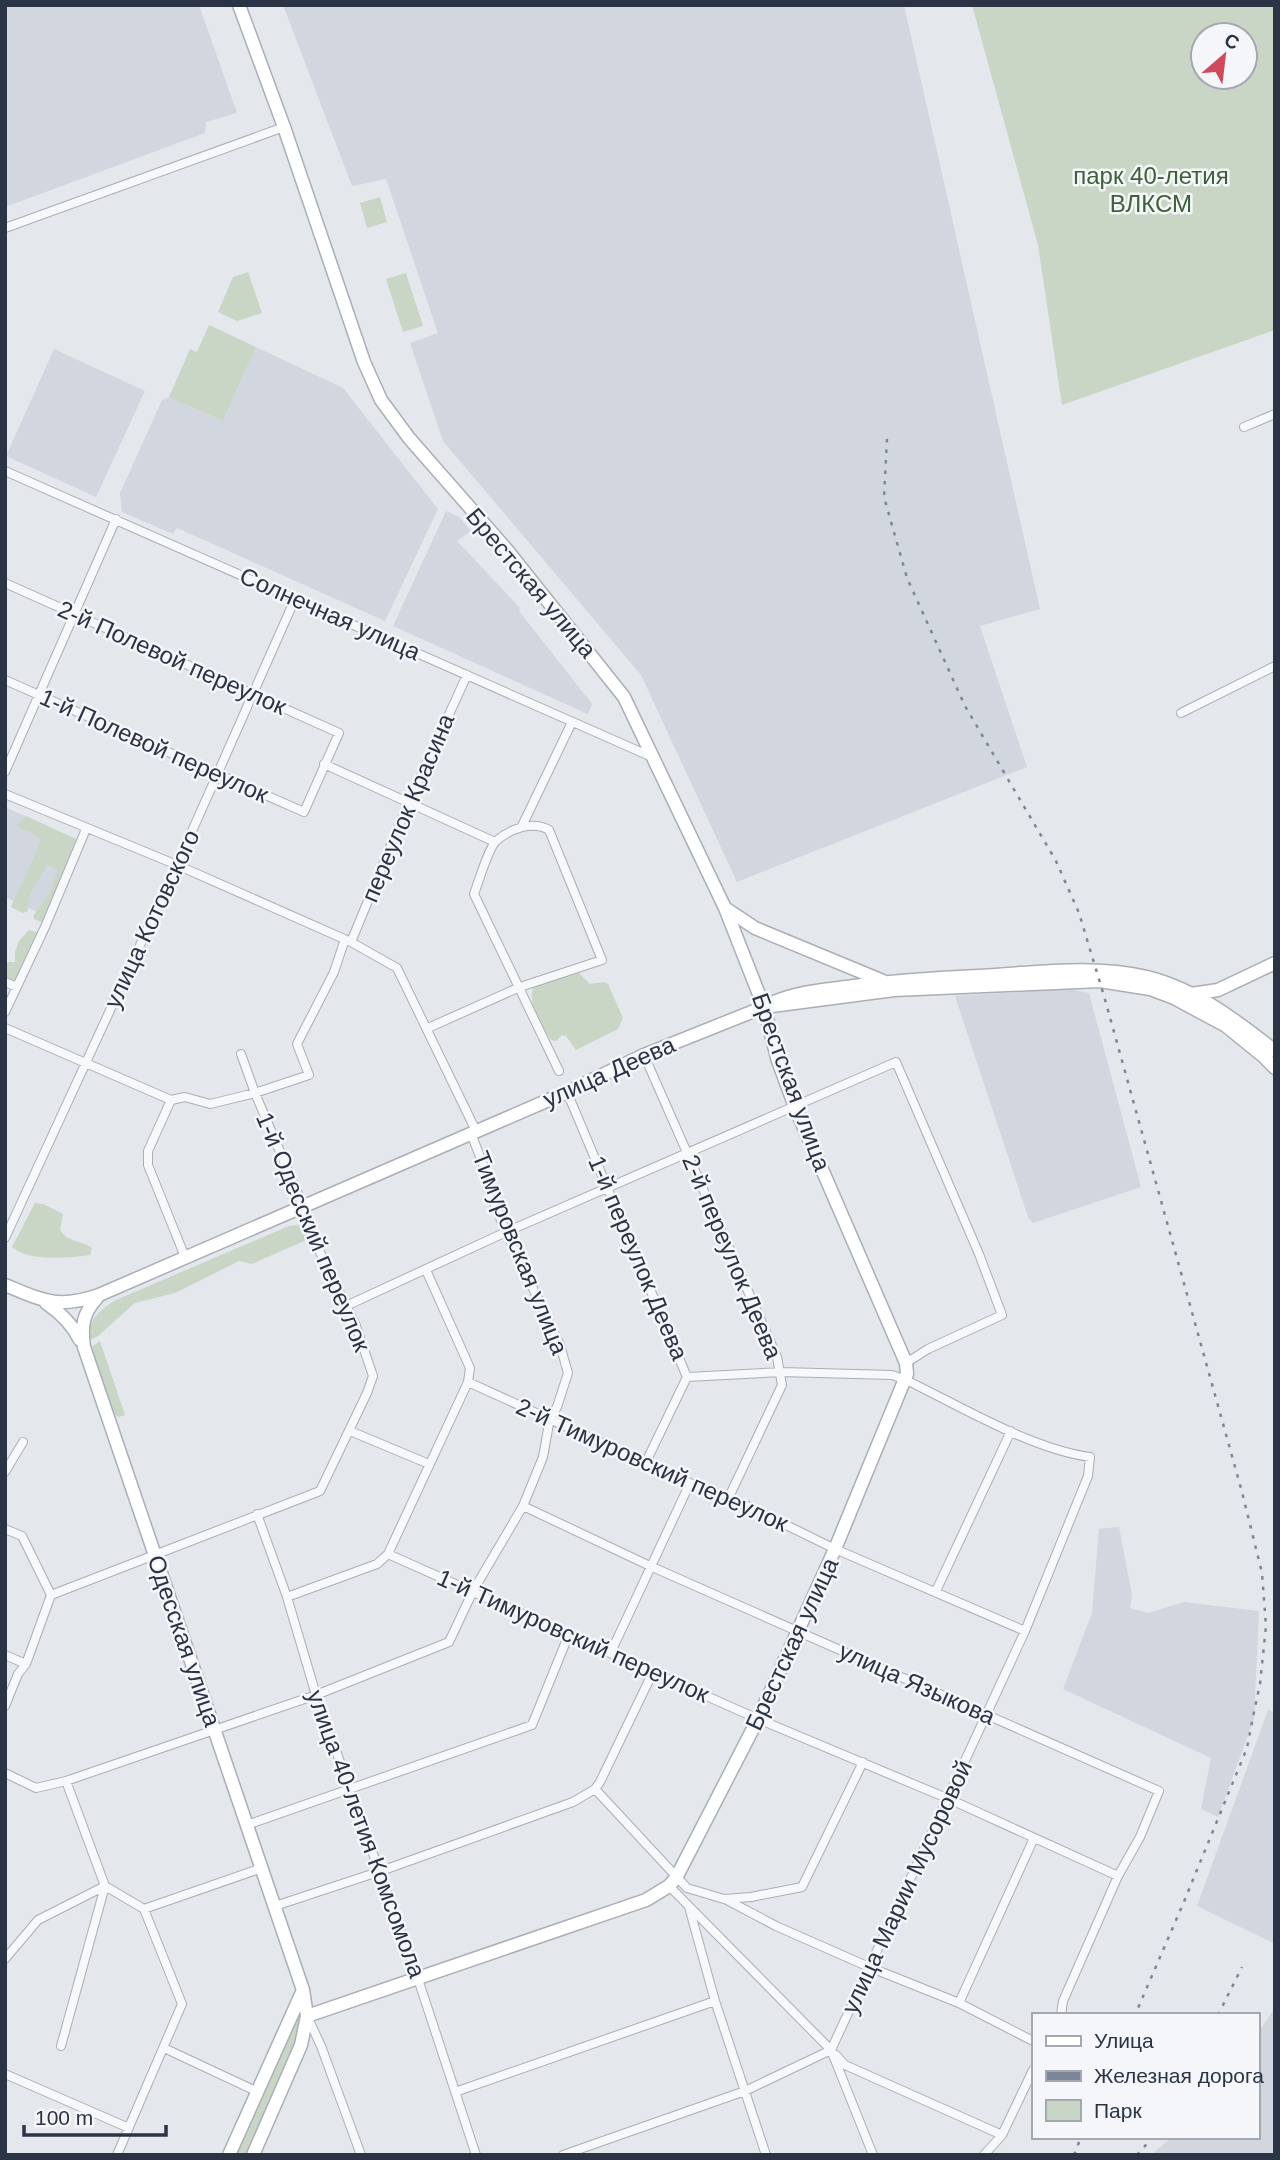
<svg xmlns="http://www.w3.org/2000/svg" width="1280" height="2160" viewBox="0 0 1280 2160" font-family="Helvetica,sans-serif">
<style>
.built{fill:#d2d6de}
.green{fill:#c9d6c5;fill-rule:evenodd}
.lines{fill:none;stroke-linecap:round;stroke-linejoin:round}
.street-casing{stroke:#a9aeb7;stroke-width:10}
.secondary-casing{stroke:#a9aeb7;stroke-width:15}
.street{stroke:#f7f8fa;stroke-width:8}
.secondary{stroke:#fff;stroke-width:12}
.rail{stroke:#7d8696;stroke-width:2.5;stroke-dasharray:3.5 7;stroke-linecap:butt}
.labels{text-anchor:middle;stroke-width:5;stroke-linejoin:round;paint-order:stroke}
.park-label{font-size:24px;fill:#3f6138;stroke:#f4f6f9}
.street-label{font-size:24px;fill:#2b3445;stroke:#f4f6f9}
</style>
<rect width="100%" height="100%" fill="#e4e7ec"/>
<path class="built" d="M5,5H199L237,113L206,122L205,133L5,207Z
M283,5H904L1040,609L980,626L1027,767L737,882L641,675L443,441L410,343L438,333L386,179L352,186Z
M256,347L343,388L438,509L385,621L177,528L173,534L122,512L120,493L162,400L169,397L223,421Z
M54,349L145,391L96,497L6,456Z
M446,511L459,517L471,531L457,541L520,608L519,611L592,704L588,714L393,626Z
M5,807L78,840L46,916L5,897Z
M1067,989L1089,993L1141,1187L1033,1223L1028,1217L955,996Z
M1119,1527L1132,1595L1130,1608L1148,1613L1184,1602L1259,1611L1254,1719L1218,1817L1201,1809L1211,1758L1063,1689L1092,1613L1099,1529Z
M1268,1710L1275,1712V1944L1197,1906Z
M1275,2008V2155H1151L1172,2137H1257V2034Z"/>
<path class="green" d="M972,5H1275V330L1062,405L1038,245ZM1203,35H1245V77H1203Z
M380,197L387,222L367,228L360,203Z
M248,272L262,313L237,321L218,312L233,277Z
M406,273L423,326L403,332L386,279Z
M209,325L256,347L223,421L169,397L190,349L197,352Z
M26,816L78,840L43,923L34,919L33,916L50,893L58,869L47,865L29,896L28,911L23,913L11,907L41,841L32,832L24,830L17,825Z
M29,930L39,933L18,984L5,979V966L8,962H15V952L19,941Z
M571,971L579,973L590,984L605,982L608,984L623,1018L618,1029L576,1050L566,1036L562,1035L556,1041L551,1040C541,1025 525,1002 535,984Z
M35,1203L43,1204L63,1214L60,1230C68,1243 82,1240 92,1248L90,1255C68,1258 29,1262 12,1247Z
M305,1224L311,1238L252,1264L239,1261L175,1293L135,1303L98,1336L88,1341C88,1320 98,1311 116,1300L289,1226Z
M100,1341L125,1415L119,1417L112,1413L90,1348Z
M298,2007L300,2037L247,2155H233Z"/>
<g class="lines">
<g class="street-casing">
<path id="street" d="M5,228L284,127
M1244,427L1275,414
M5,471L652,757
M5,583L339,733L304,812L5,680
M1181,713L1275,666
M324,764L495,842
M5,772L116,519
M5,794L177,865L351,942L397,968L476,1131
M522,826L572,722
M351,942L408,804L467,675
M5,982L17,987
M5,1012L45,927L86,829
M5,1028L171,1100
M428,1028L520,987L602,960L549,830C533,820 510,829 496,841C488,849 479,881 474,894L559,1071
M644,1055L777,1357L782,1385L729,1497
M567,1092L687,1377L646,1462
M171,1100L185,1097L210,1104L255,1093L309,1075L297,1044L334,972L345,939
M171,1100L148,1151V1165L185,1257
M5,1238L177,865L295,599
M346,1306L506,1232L896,1062L979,1254L1002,1315L928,1349L906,1363
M468,1382L690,1483L729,1497L835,1549L1025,1631
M350,1431L429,1464
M5,1472L23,1442
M523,1506L650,1566L1159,1791L1140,1837L1118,1876L1063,2001L1061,2015
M257,1514L287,1597L316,1695L418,1979L476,2155
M5,1529L22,1536L51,1595L26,1664L18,1674L5,1706
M388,1554L758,1719L949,1799L1118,1876
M936,1591L1011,1431
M51,1595L320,1491L367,1393L373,1376L356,1326L318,1248L303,1206L255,1093L241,1054
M287,1597L377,1564L388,1554L468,1382L470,1368L426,1270
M611,1652L690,1483
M5,1655L26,1664
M5,1773L36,1788L66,1781L316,1695L449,1642L473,1591L523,1506L543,1457L550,1418L557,1407L568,1373L560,1345L506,1232L487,1186L485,1170L471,1133
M595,1789L687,1888L724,1899L751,1897L802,1887L863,1762
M247,1825L532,1725L569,1634
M105,1886L144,1909
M669,1886L831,2050L873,2155
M725,1899L776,1926L869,1967L959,2003L1033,2041
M275,1906L381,1871L573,1802L595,1789L600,1782L653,1672
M689,1907L715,2001L766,2155
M144,1909L262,1868
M5,1959L38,1920L105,1886
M959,2003L1034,1838
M307,2016L321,2046L361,2155
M61,2046L105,1886L66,1781
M164,2048L258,2092
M836,2055L845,2065L1002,2135
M5,2074L129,2128
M455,2092L715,2001
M117,2155L182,2004L144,1909
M563,2155L745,2091L831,2050L1025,1631L1088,1476L1090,1457C1031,1449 960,1406 906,1380L892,1375L781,1372L687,1377
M984,2155L1002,2135L1033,2070"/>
</g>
<g class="secondary-casing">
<path id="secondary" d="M239,5L284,127L364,362L381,400L409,438L507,550L624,697L725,908L764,1007L778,1061L795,1107L906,1363L907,1374L835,1549L758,1719L676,1878L669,1886L646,1900L307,2016
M725,908L755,928L883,981
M1191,994L1218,990L1275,963
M774,1002C797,992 821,990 846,987C890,981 934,978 978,976C1033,973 1093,964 1147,977C1196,989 1237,1021 1275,1051
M5,1285C44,1301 58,1309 99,1295L567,1092L644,1055L764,1007L894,990L1100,981L1150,989L1174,998L1226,1026L1263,1056L1275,1068
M97,1298C83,1313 81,1326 84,1347L303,1990L307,2016L301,2045L253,2155
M46,1303C61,1313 72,1324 80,1340
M229,2155L303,1990"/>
</g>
<use href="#street" class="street"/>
<use href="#secondary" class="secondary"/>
<path class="rail" d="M887,439L884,497L907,578L965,706L1056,861L1079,913L1104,996L1242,1492L1262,1573L1266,1626L1260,1684L1254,1712L1247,1748L1183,1904L1135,2015
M1218,2015L1242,1967
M1074,2155L1081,2137
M1137,2155L1153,2137"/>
</g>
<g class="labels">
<g class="park-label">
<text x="1151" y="184">парк 40-летия<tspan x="1151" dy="28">ВЛКСМ</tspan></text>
</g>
<g class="street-label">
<text transform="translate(531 583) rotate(50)" y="8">Брестская улица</text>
<text transform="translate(330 614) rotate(24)" y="8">Солнечная улица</text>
<text transform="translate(172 658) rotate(24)" y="8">2-й Полевой переулок</text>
<text transform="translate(154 746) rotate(24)" y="8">1-й Полевой переулок</text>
<text transform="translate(408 808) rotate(-67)" y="8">переулок Красина</text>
<text transform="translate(152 919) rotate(-65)" y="8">улица Котовского</text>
<text transform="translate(609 1072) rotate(-24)" y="8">улица Деева</text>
<text transform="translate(791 1082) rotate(70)" y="8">Брестская улица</text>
<text transform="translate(313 1232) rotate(67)" y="8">1-й Одесский переулок</text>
<text transform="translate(520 1253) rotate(68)" y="8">Тимуровская улица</text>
<text transform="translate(732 1257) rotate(67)" y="8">2-й переулок Деева</text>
<text transform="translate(638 1258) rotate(67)" y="8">1-й переулок Деева</text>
<text transform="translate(652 1465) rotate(24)" y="8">2-й Тимуровский переулок</text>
<text transform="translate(573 1636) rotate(24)" y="8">1-й Тимуровский переулок</text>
<text transform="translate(184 1641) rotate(71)" y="8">Одесская улица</text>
<text transform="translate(792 1644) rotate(-65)" y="8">Брестская улица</text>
<text transform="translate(917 1684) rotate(24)" y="8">улица Языкова</text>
<text transform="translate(366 1834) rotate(70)" y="8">улица 40-летия Комсомола</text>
<text transform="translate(907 1887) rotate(-65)" y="8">улица Марии Мусоровой</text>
</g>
</g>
<rect width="1280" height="2160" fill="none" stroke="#2b3445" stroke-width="14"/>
<rect x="1032" y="2013" width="228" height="126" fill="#f4f6f9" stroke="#a4a8b1" stroke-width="2"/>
<rect x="1046" y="2036" width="35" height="10" fill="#ffffff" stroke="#a4a8b1" stroke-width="2"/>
<text x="1094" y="2048" font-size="21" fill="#2b3445">Улица</text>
<rect x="1046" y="2071" width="35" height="10" fill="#7d8696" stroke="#a4a8b1" stroke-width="2"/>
<text x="1094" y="2083" font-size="21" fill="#2b3445">Железная дорога</text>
<rect x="1046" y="2100" width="35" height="21" fill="#c9d6c5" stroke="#a4a8b1" stroke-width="2"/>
<text x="1094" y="2118" font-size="21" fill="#2b3445">Парк</text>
<g transform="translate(1224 56) rotate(28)"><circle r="33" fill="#f4f6f9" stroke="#a4a8b1" stroke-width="2"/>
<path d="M0-5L12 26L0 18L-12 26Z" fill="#d1495b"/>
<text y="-10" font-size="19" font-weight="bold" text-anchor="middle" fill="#2b3445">С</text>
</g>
<path d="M24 2125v10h142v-10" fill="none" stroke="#2b3445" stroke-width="3.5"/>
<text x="35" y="2125" font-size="21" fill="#2b3445" stroke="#f4f6f9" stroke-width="5" paint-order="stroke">100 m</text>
</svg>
